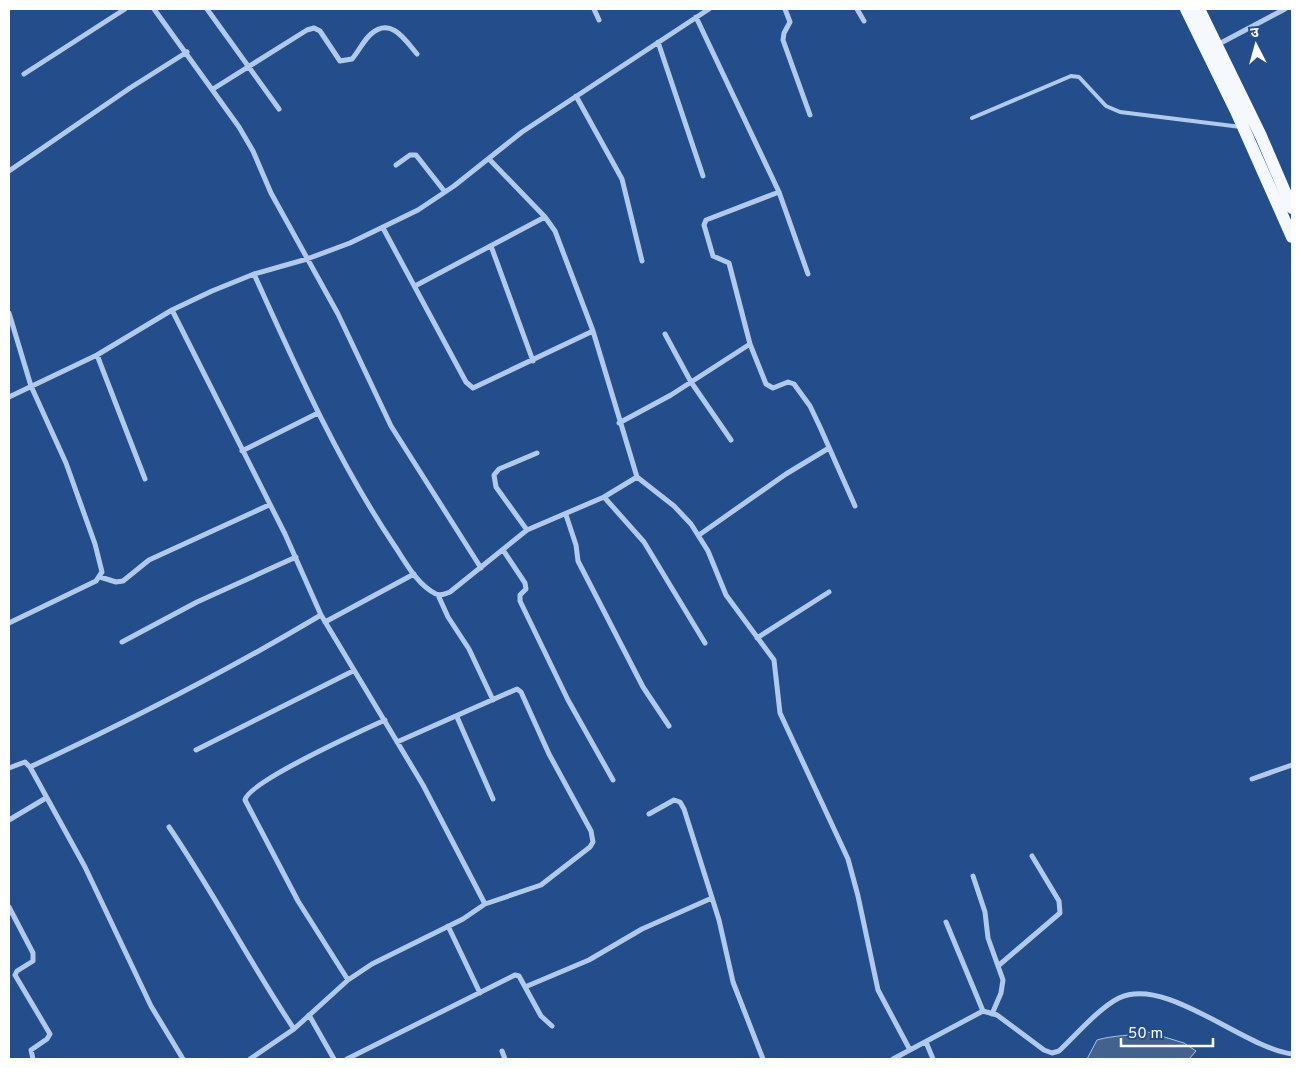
<svg xmlns="http://www.w3.org/2000/svg" width="1301" height="1068" viewBox="0 0 1301 1068" font-family="Overpass,'Noto Sans Devanagari',sans-serif">
<style>
.water{fill:#44628e;stroke:#a5c4eb}
.lines{fill:none;stroke-linecap:round;stroke-linejoin:round}
.service{stroke:#b1caeb;stroke-width:4}
.minor{stroke:#b1caeb;stroke-width:5}
.primary{stroke:#f5f9fe;stroke-width:12}
</style>
<rect width="100%" height="100%" fill="#234e8b"/>
<path class="water" d="M1148,1032L1184,1043L1196,1051L1189,1059H1087L1097,1040C1114,1035 1131,1036 1148,1032Z"/>
<g class="lines">
<path class="service" d="M972,118L1071,76L1079,77L1106,106L1120,112L1241,127"/>
<path class="minor" d="M154,9L239,127L253,151L271,193L338,314L391,426L481,568
M207,9L279,109
M594,9L599,20
M785,9L790,22L784,33L783,40L810,115
M857,9L864,21
M696,17L779,192L808,274
M658,42L703,176
M1217,45L1285,9
M24,74L125,9
M213,89L307,30L314,28L320,31L340,61L352,59C359,51 363,41 371,34C391,16 406,41 417,54
M576,96L622,179L642,261
M489,159L545,217L555,231L593,331L637,477L674,506L691,524L708,551L726,595L774,660L780,713L848,859L858,896L878,990L910,1050
M396,165L410,155H416L445,192
M9,171L130,88L187,52
M779,192L706,220L704,225L713,256L729,263L750,344L766,384L773,388L788,382L794,384L810,406L820,427L855,506
M383,228L466,382L473,388L593,331
M491,246L533,361
M254,274C296,367 337,460 394,545C405,561 417,585 436,594C441,596 445,594 450,592L527,530L604,497L637,477
M415,286L545,217
M172,310L285,534L321,615L423,785L485,904
M9,313L31,386L66,463L95,544L102,572L96,581L9,623
M665,334L691,382L731,440
M97,355L145,479
M9,397L97,355L172,310L212,291L254,274L307,259L350,243L418,210L454,186L522,132L709,9
M619,423L671,395L750,344
M242,451L318,413
M604,497L644,542L705,643
M566,515L576,545L578,561L643,687L669,726
M527,530L496,487L494,475L499,469L537,453
M699,535L786,474L829,448
M503,550L525,583L526,589L520,595V601L568,700L613,780
M100,577L116,582L123,581L149,560L269,505
M438,595L448,617L469,649L493,700
M325,622L414,574
M757,638L829,592
M122,642L197,602L296,557
M457,717L493,799
M196,750L353,671
M30,767C129,721 227,671 321,615
M9,768L25,762L30,767L85,867L151,1006L183,1059
M1252,779L1292,765
M649,814L674,800L680,802L684,809L719,920L733,982L763,1059
M9,820L46,798
M169,827C214,893 250,963 294,1029
M973,876L985,912L988,938L1003,980L1001,993L992,1014
M9,907L33,953V961L17,971L15,975L50,1034L47,1039L31,1050L33,1059
M946,922L983,1011
M448,926L480,993
M998,966L1060,913L1059,901L1032,856
M348,980L298,901L245,800C248,782 363,730 385,720
M525,987L589,960L642,929L712,898
M309,1015L334,1059
M926,1042L933,1059
M502,1051L505,1059
M250,1059L294,1029L348,980L372,964L463,919L485,904L541,885L590,847L593,842L591,831L549,754L521,692L517,689L397,742
M347,1059L515,975L519,976L541,1016L552,1026
M893,1059L983,1011L997,1015L1044,1050L1052,1053L1059,1051C1075,1036 1099,1008 1119,998C1167,976 1242,1047 1292,1054"/>
<path class="primary" d="M1186,9L1236,111L1292,237
M1199,9L1261,136L1292,208"/>
</g>
<rect width="1301" height="1068" fill="none" stroke="#ffffff" stroke-width="20"/>
<g transform="translate(1256 45) rotate(354)" stroke="#234e8b" stroke-width="4" paint-order="stroke">
<path d="M0-4L9 19L0 12L-9 19Z" fill="#ffffff"/>
<text y="-8" font-size="14" font-weight="bold" text-anchor="middle" fill="#ffffff">उ</text>
</g>
<path d="M1121 1038v8h92v-8" fill="none" stroke="#ffffff" stroke-width="2.5"/>
<text x="1128" y="1038" font-size="15" fill="#ffffff" stroke="#234e8b" stroke-width="4" paint-order="stroke">50 m</text>
</svg>
